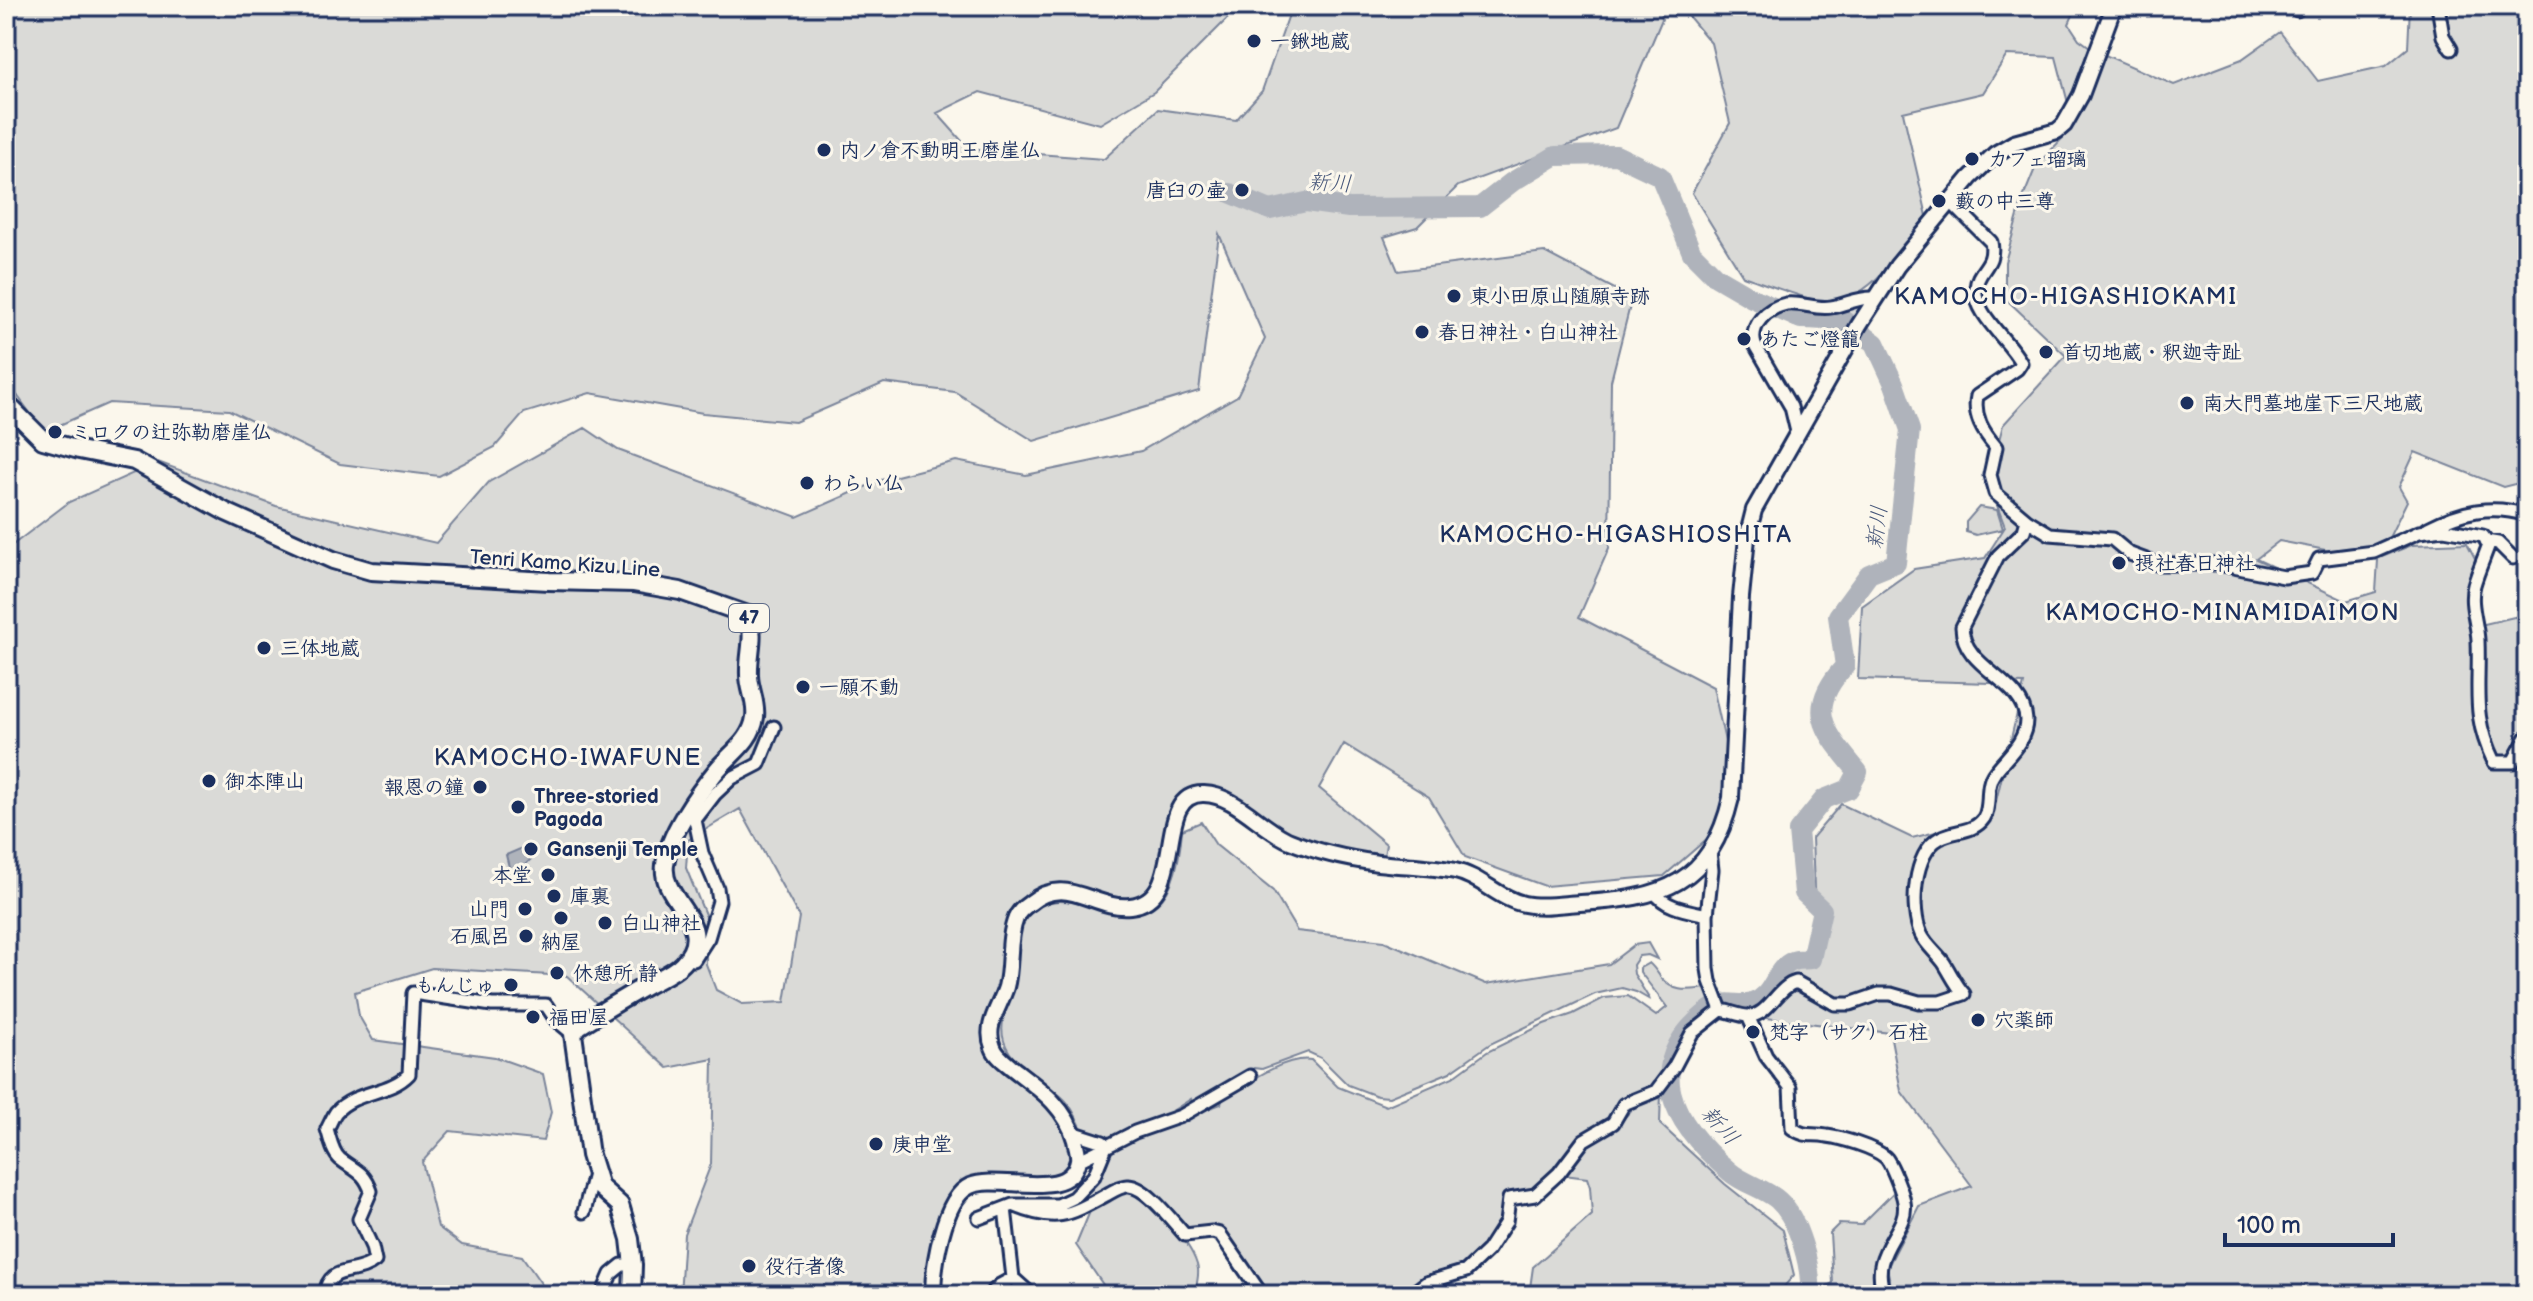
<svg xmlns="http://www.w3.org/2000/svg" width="2533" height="1301" viewBox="0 0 2533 1301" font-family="'Balsamiq Sans','Klee One',sans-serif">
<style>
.green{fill:#dadad7;stroke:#7a849a;stroke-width:2;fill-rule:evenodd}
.water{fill:#afb3bb;stroke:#747e96;stroke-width:2}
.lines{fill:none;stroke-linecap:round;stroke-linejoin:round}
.river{stroke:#afb3bb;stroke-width:20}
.street-casing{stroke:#1b2f5e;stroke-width:17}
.secondary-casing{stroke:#1b2f5e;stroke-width:20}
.primary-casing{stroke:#1b2f5e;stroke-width:22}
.street{stroke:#fbf7ec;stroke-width:11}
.secondary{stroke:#fbf7ec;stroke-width:14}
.primary{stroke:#fbf7ec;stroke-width:16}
.poi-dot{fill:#1b2f5e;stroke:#fbf7ec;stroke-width:3}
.labels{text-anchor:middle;stroke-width:6;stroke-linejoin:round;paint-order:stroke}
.shield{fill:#fbf7ec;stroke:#5e6b89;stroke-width:2}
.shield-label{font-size:18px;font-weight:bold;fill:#1b2f5e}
.poi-label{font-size:20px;font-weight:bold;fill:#1b2f5e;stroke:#fbf7ec;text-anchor:start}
.street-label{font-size:20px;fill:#1b2f5e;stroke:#fbf7ec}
.water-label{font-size:22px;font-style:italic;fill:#47577a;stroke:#fbf7ec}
.quarter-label{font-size:24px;letter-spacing:2px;fill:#1b2f5e;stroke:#fbf7ec}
</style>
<rect width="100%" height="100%" fill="#fbf7ec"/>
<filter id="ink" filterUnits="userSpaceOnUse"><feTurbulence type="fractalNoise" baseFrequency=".0125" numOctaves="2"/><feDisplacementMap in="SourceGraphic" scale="16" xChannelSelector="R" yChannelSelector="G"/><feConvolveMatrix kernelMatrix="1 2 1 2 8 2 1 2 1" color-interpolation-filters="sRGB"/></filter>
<g filter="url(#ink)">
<path class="green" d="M6,6H1229L1228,18L1154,92L1100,124L980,92L937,113L969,149L1104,159L1158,109L1236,120L1262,91L1292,6H1661L1662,19L1616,128L1458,186L1417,227L1384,237L1398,271L1544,252L1632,298L1611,381L1609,548L1579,617L1713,687L1726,746L1723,797L1718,820L1709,837L1664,876L1545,886L1465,857L1429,797L1344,744L1319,788L1386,844L1384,856C1354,853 1318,845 1290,833C1265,822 1229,783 1200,786C1149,792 1174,865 1145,891C1117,917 1068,861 1026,896C1020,900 1012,906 1009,913C1001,932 1004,953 1001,972C997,996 979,1018 984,1042C992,1081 1054,1092 1067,1140C1068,1146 1071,1152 1070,1158C1066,1192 990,1166 966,1180C935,1197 926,1263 925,1295H680L684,1234L711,1164L713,1059L668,1068L567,976L432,968L355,992L359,1016L373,1040L495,1057L543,1074L551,1112L543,1141L450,1131L422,1162L438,1227L462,1245L522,1256L549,1295H6V550L69,502L158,462L276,506L436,543L489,482L585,428L618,450L797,517L881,480L956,461L1026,475L1141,451L1237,396L1265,339L1219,234L1199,391L1034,441L955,392L884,383L795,422L703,413L590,393L524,413L495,447L439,476L340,464L229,410L109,403L44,432L6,380ZM740,809L799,917L785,1002L742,1004L716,990L706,964V917L686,868L688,840Z
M1680,6H2077L2069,24L2079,39L2090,47L2068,103L2056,57L2007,55L1983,93L1903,112L1927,216C1901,248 1873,301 1827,302C1812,302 1761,282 1743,276L1692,193L1730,123L1711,43Z
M2410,6H2518L2527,13V481L2503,487L2415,452L2399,487L2407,501L2379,558L2412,545L2467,543L2478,564L2467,595L2473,649L2472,700L2480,746L2493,767C2506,771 2521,770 2527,756V1295H1893L1887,1268L1919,1206L1972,1186L1901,1091L1890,1033L1766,1018L1784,966L1817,962L1812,838L1841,804L1912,838L1992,818L2024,684L1858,679L1862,606L1914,569L1985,558L2005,527L1988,481L2003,425L2066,356L2005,298V262L2023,198L2036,166L2074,126L2103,54L2174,85L2242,59L2280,32L2318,81L2386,66L2408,48ZM2279,541L2378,560L2376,592L2346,601L2256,559Z
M1865,301L1849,332C1828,322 1794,338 1780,314L1800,311L1832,313Z
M1979,507L1997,510L2003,529L1976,535L1966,532V522Z
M2527,614V728L2518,748L2509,758C2476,761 2481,649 2480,625Z
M1201,822L1216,845L1273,891L1297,931L1384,941L1486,984L1609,964L1634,945L1648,943L1657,959L1648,955L1639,956L1633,965L1634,974L1650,1000L1636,992L1622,988L1595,994L1490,1044L1450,1072L1389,1097L1377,1096L1348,1085L1321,1058L1308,1052L1262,1069L1254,1068L1249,1074L1192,1107L1191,1099L1158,1120L1113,1141L1083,1131C1078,1121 1073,1108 1065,1100C1047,1081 1012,1067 1004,1041C997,1019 1013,998 1016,976C1018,960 1015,936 1024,922C1065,852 1170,994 1182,830Z
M1649,963C1654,967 1657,972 1661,978C1676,995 1691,989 1709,988L1716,1009L1655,1087L1609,1120L1533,1192L1510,1193L1502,1200L1503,1222L1471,1264L1407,1295H1266L1220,1228L1188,1229L1139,1184L1063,1211V1207L1114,1148L1151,1130L1221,1104L1223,1098C1246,1084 1284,1056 1311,1060L1338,1087L1386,1106L1453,1077L1487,1052L1544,1024L1573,1014L1604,998L1628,996L1656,1016L1667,1007L1640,972V968Z
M1661,1091L1660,1124L1725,1184L1783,1230L1794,1275L1777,1295H1529L1533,1267L1592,1215L1590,1187L1587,1178L1564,1175L1585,1146L1614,1129L1636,1105Z
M1132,1190C1154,1201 1194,1245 1198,1269C1199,1278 1196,1287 1194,1295H1110L1076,1245L1091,1209L1124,1192Z
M1895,1191L1902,1207L1876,1264L1875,1282L1881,1295H1820V1290L1833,1283L1830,1233L1839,1224L1861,1225Z"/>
<path class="water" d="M527,846L531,859L527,863L522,875L514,874V870L509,867L506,855Z"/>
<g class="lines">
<path class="river" d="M1230,193L1270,210L1306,202L1349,208L1480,207L1512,182L1555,156L1616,155L1660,176L1692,253L1716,277L1752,298L1801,319L1843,320L1875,343L1894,384L1910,430L1896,563L1869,574L1838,616L1845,666C1803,711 1826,732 1858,772L1849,789L1824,799L1798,831L1804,893L1822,910L1811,959C1806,960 1797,959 1793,961C1773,969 1776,995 1752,1003C1738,1007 1725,998 1711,1009C1638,1064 1672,1123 1730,1172C1744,1184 1764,1188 1778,1200C1799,1219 1812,1268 1810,1295"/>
<g class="street-casing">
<path id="street" d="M2438,6L2443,36L2451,49
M2516,6L2527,7
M2297,10V6
M1950,201L1991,242C1996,266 1977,269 1976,288C1973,314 2010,341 2021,363L2017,369L1977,396C1973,416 1983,432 1996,447L1990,475L1995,493L2027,520L2050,534L2112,539L2130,554L2157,564H2218L2284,577L2312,573L2319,559L2374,552L2419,532L2444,529L2483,536L2489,544C2484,558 2478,571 2474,585C2469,603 2477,622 2478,640C2480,690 2471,715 2494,762H2513L2527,737
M1797,432L1791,407L1755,345C1749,325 1767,308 1786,304C1801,302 1817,310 1831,307C1848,304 1858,297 1875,298
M2428,528C2462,511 2491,504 2527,515
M2486,541L2498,543L2513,558
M1710,851L1712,870L1707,915L1708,969L1710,981L1721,1010
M1655,892C1664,908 1690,911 1707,915
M694,960L708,938L719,901L717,888L702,853L695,820L715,794L732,778L759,764L774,727
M1748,1016L1766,1056L1790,1087L1792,1128C1806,1138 1811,1133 1827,1136C1842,1138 1873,1147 1885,1157C1891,1162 1903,1194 1904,1202C1910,1231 1866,1252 1885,1295
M1078,1161L1135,1132L1181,1116L1250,1076
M1013,1205C1055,1223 1068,1216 1106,1195C1113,1191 1122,1185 1129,1186C1147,1187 1173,1222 1185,1235L1212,1232L1220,1234L1262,1295
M584,1212L594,1174
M979,1218L1013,1205H1058L1073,1198L1094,1176L1105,1149L1103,1142L1072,1132
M1013,1278L1032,1295
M325,1295C328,1263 356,1277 375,1261L372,1247L359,1219L371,1191C364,1171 355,1171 340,1159C332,1152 330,1138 327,1129C330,1124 333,1116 336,1112C356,1090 389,1095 409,1074L413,993L492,1005H546L556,1020L573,1034
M602,1295L611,1274L622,1265H633
M989,1295L1000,1285L1013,1278L1005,1208
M1410,1295L1426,1283L1466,1271L1488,1250L1506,1222L1509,1199L1535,1195L1559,1173L1584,1140L1613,1123L1624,1104L1656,1091L1674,1067L1692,1033L1721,1010C1729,1011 1740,1016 1748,1016C1768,1017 1777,987 1796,982L1835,1004H1850L1879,994H1891L1919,1002H1940L1964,994C1956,985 1951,974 1944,963C1937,953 1926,945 1921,934C1910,910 1913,852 1940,838C1954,830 1974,833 1984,818C1992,805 1984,786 1995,772C2007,756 2026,742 2026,720C2024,680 1963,669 1962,627L1998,556L2024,531L2027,520"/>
</g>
<g class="secondary-casing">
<path id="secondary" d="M933,1295C933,1268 943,1198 970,1186C999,1173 1070,1203 1078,1160C1079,1154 1076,1146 1075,1140C1065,1105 1038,1088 1011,1067C1005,1062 996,1056 993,1047C984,1025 1000,1007 1006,987C1012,965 1007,940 1016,918C1018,912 1024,907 1030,903C1066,873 1094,910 1130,906C1190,900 1151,792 1204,794C1236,795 1261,829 1290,841C1317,852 1349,859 1378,863C1403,866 1430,866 1455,871C1480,876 1499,899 1524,904C1542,908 1562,904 1580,903C1662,899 1711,884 1731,798L1741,597L1747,538L1754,510L1859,325L1897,266L1970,178L1995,154L2014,143L2057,131L2064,125L2081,95L2114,6"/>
</g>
<g class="primary-casing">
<path id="primary" d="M6,403L43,440L79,450L134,461L226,512L333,560L371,571L549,581L634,583L680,591L748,615C756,638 748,652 749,675C749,689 757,702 755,717C752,741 731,753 717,770C698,793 668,835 665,865C660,901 719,925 683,963C674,973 658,979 647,985C624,998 601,1012 579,1026L573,1034L590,1155L600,1187L620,1205L630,1239L633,1265L632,1295"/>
</g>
<use href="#street" class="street"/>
<use href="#secondary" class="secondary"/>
<use href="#primary" class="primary"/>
</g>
</g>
<g class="poi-dot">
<circle cx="1254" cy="41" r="8"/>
<circle cx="824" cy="150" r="8"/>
<circle cx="1972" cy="159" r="8"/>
<circle cx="1242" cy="190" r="8"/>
<circle cx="1939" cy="201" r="8"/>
<circle cx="1454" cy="296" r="8"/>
<circle cx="1422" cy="332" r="8"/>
<circle cx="1744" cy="339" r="8"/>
<circle cx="2046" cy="352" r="8"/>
<circle cx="2187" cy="403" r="8"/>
<circle cx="55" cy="432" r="8"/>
<circle cx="807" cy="483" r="8"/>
<circle cx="2119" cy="563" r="8"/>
<circle cx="264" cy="648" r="8"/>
<circle cx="803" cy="687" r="8"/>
<circle cx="209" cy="781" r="8"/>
<circle cx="480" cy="787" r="8"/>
<circle cx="518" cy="807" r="8"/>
<circle cx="531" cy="849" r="8"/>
<circle cx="548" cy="875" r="8"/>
<circle cx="554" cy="896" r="8"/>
<circle cx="525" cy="909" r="8"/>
<circle cx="561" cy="918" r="8"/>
<circle cx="605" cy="923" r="8"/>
<circle cx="526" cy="936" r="8"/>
<circle cx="557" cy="973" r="8"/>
<circle cx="511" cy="985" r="8"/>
<circle cx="533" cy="1017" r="8"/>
<circle cx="1978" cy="1020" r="8"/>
<circle cx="1753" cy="1032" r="8"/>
<circle cx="876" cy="1144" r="8"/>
<circle cx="749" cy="1266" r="8"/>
</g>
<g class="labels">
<rect class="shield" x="729" y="604" width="40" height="28" rx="6"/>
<g class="shield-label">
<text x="749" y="624">47</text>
</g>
<g class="poi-label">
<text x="1270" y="48">一鍬地蔵</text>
<text x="840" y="157">内ノ倉不動明王磨崖仏</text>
<text x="1988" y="166">カフェ瑠璃</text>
<text x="1226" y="197" text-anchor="end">唐臼の壷</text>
<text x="1955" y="208">藪の中三尊</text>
<text x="1470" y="303">東小田原山随願寺跡</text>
<text x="1438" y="339">春日神社・白山神社</text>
<text x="1760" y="346">あたご燈籠</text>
<text x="2062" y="359">首切地蔵・釈迦寺趾</text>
<text x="2203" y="410">南大門墓地崖下三尺地蔵</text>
<text x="71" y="439">ミロクの辻弥勒磨崖仏</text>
<text x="823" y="490">わらい仏</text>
<text x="2135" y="570">摂社春日神社</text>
<text x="280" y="655">三体地蔵</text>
<text x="819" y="694">一願不動</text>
<text x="225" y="788">御本陣山</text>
<text x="464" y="794" text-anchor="end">報恩の鐘</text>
<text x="534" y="803">Three-storied<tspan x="534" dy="23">Pagoda</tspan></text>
<text x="547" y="856">Gansenji Temple</text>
<text x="532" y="882" text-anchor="end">本堂</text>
<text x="570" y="903">庫裏</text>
<text x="509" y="916" text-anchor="end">山門</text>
<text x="621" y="930">白山神社</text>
<text x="510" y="943" text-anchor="end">石風呂</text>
<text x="561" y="949" text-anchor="middle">納屋</text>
<text x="573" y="980">休憩所 静</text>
<text x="495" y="992" text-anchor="end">もんじゅ</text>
<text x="549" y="1024">福田屋</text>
<text x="1994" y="1027">穴薬師</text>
<text x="1769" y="1039">梵字（サク）石柱</text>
<text x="892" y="1151">庚申堂</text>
<text x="765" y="1273">役行者像</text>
</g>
<g class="street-label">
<text transform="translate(565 563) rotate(4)" y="7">Tenri Kamo Kizu Line</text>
</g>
<g class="water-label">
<text transform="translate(1330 182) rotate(3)" y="8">新川</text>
<text transform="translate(1876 527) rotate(-83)" y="8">新川</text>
<text transform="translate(1721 1125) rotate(48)" y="8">新川</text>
</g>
<g class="quarter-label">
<text x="2066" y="304">KAMOCHO-HIGASHIOKAMI</text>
<text x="1616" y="542">KAMOCHO-HIGASHIOSHITA</text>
<text x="2223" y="620">KAMOCHO-MINAMIDAIMON</text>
<text x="568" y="765">KAMOCHO-IWAFUNE</text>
</g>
</g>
<rect width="2533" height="1301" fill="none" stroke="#fbf7ec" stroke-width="32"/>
<rect x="16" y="16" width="2501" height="1269" fill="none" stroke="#1b2f5e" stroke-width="3" filter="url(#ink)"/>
<path d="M2225 1233v12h168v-12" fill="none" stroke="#1b2f5e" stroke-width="4"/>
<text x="2237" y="1233" font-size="24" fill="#1b2f5e" stroke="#fbf7ec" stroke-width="6" paint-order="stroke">100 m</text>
</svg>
